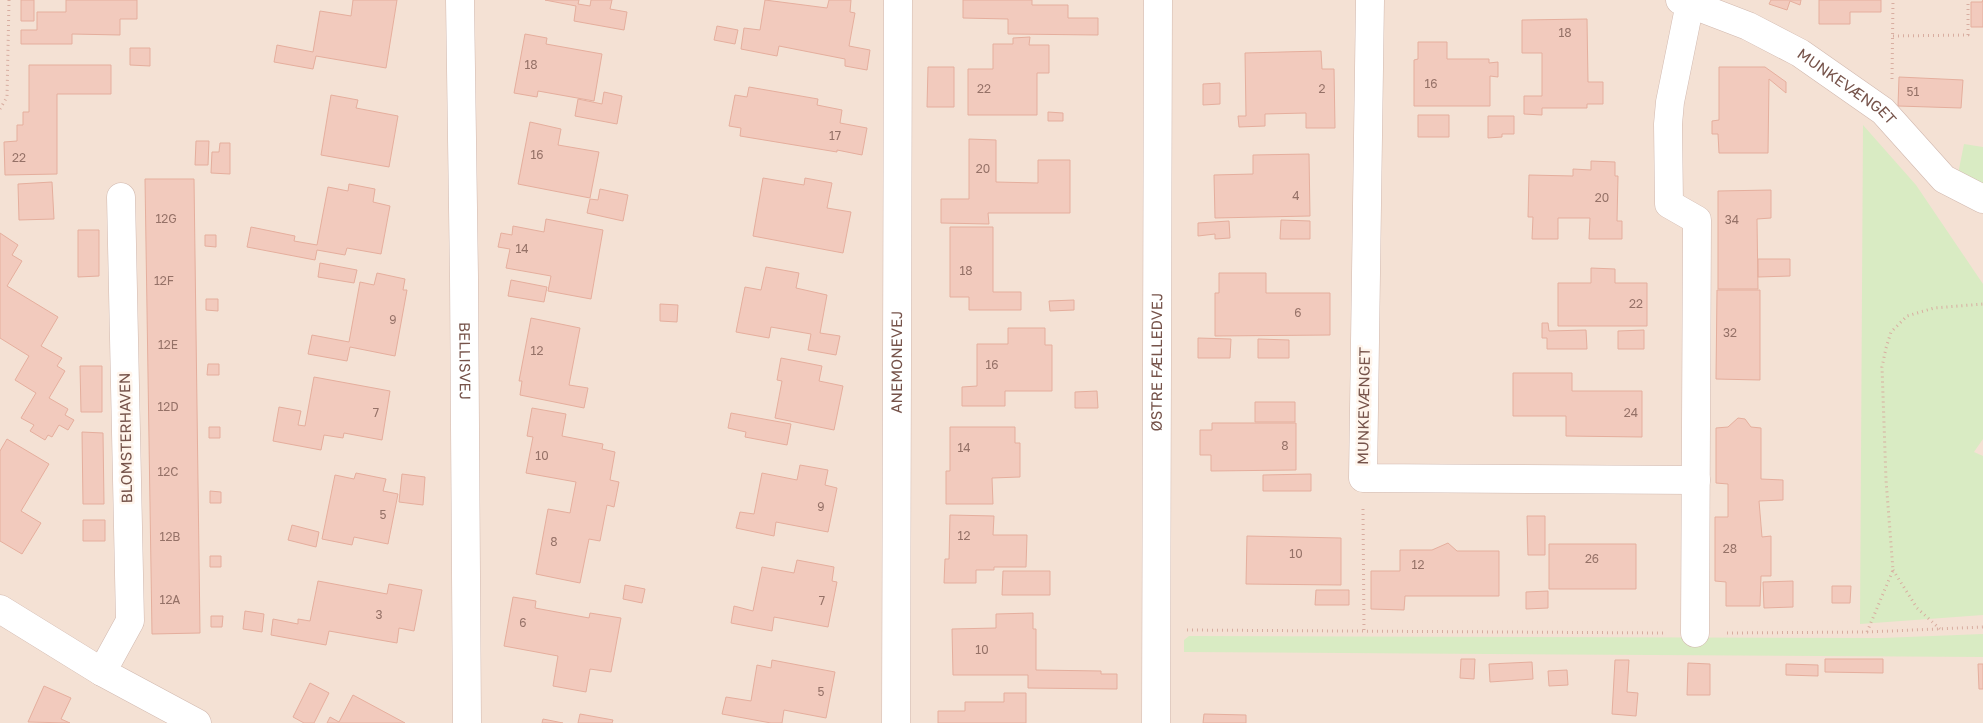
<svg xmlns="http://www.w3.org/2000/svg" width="1983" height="723" viewBox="0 0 1983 723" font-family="'Golos Text',sans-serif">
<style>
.residential{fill:#f4e1d4}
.green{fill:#d9ebc3}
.building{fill:#f2cabd;stroke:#e5ae9d}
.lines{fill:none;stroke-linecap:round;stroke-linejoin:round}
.street-casing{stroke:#d1b8ae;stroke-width:29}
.path{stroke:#d8ada0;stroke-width:3;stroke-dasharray:1 4;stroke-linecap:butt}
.street{stroke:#fff;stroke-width:28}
.labels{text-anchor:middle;stroke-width:5;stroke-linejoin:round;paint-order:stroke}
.number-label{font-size:12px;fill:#957167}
.street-label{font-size:15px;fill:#76534a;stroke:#fff5ec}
</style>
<rect width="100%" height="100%" fill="#fdf0e6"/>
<path class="residential" d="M0,0H1983V723H0Z"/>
<path class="green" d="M1863,125L1916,185L1983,284V439L1974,452L1983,456V615L1860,624Z
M1964,144L1983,147V188L1958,174Z
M1983,634V657L1184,652V640L1189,636L1882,638Z"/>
<path class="building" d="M21,0H34V21H21Z
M66,0H137V19H120V35L72,34V44H21V30H37V12H66Z
M353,0H397L386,68L316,56L313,69L274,62L277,45L313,52L320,11L351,16Z
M545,0H579L578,4L590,6L591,0H612L610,9L627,12L624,30L574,21L576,6Z
M765,0L827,8L829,0H851L850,12L855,13L849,46L870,50L867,70L845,66V59L779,46L777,56L741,49L744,28L760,30Z
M963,0H1032V5H1068V18H1098V35L1008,34V19L963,18Z
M1771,0H1801L1800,5L1790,1L1787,10L1769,4Z
M1819,0H1881V12H1850V24H1819Z
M1983,0V27H1971V2H1982Z
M1587,19L1588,82H1603V104H1587V108H1542V115L1524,114V96H1542V53H1522V20Z
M717,26L738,30L735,44L714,40Z
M525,34L547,38L546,44L602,54L594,101L538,91L537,97L514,93Z
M1030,37L1029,45H1049V73H1037V115H968V69H993V44H1013V38Z
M1418,42H1447V59H1489V63L1498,62V77L1490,76V106H1414V60L1418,59Z
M130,48H150V66L130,65Z
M1321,51L1322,69H1334L1335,128H1306V113L1265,114V126L1239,127L1238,116H1246L1245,53Z
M29,65H111V94H57V174L5,175L4,142L17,141V125H23V112H29Z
M928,67H954V107H927Z
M1719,67H1765L1786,82V93L1769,79L1768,153H1719L1718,134H1712V121L1719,120Z
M1899,77L1963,80L1961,108L1898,106Z
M1220,83V104L1203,105V84Z
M749,87L818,99L817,105L842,110L840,123L867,128L862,155L837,150V152L740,136L741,128L729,126L735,95L747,97Z
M604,92L622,96L617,124L575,116L578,99L602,104Z
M331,95L358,100L356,108L398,116L389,167L321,155Z
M1048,112L1063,113V121H1048Z
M1418,115H1449V137H1418Z
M1488,116H1514V134H1502V137L1488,138Z
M530,122L561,129L558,145L599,152L590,198L518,184Z
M969,139L996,140V182L1038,183V160H1070V213H988L989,224L941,223V199H969Z
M196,141H209L208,165H195Z
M220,143H230V174L211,173L212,152H219Z
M1309,154L1310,216L1215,218L1214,175L1253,174V155Z
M1591,161L1615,162V176H1618L1617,221H1622V239H1589L1590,218H1558V239H1532L1533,217H1528L1529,175L1573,176V169L1591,170Z
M763,178L804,185L805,178L832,183L827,208L851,212L843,253L753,236Z
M145,179H194L200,633L152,634Z
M52,182L54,219L19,220L18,184Z
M349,184L375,189L373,202L390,206L381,254L347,248L345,255L317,250L315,260L247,247L251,227L295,236L294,241L317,245L328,187L348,191Z
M600,189L628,195L623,221L587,213L590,199L598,200Z
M1771,190V218L1757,219L1758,289H1718V191Z
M546,219L603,230L591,299L548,291L551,276L506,268L510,249L498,247L501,233L512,235L513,226L544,232Z
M1281,220L1310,221V239H1280Z
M1229,221L1230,238L1215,239V234L1198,236V223Z
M950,227H993V292H1021V310H969V297H950Z
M78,230H99V276L78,277Z
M0,233L18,245L12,255L22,261L7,286L58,317L41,346L62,358L57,366L65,371L49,398L68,409L65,415L74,420L68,430L59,425L52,437L48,435L45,440L30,431L34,425L21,418L36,393L15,380L29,356L0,338Z
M205,235H216V247L205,246Z
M1758,259H1790V276L1758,277Z
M320,263L357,270L354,283L318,277Z
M766,267L799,273L796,288L827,295L820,333L840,336L836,355L808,350L811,334L771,327L769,338L736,332L745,287L761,290Z
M1591,268L1615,269V283H1647V326H1558V283H1591Z
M377,273L405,279L403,290H407L395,356L350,347L347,361L308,354L312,335L349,342L360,282L374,285Z
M1219,273H1266V293H1330V335L1215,336V293H1219Z
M511,280L547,287L544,302L508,296Z
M1717,290H1760V380L1716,379Z
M206,299H218V311L206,310Z
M1074,300V310L1050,311L1049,301Z
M660,304L678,305L677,322L660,321Z
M531,318L580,328L569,385L588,388L584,408L520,395L522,381H519Z
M1542,323H1548L1549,331L1586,330L1587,349H1547V338H1542Z
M1008,328H1045V345H1052V391H1005V406H962V387L977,386V344H1008Z
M1644,330V349H1618V331Z
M1198,338L1231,339L1230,358H1198Z
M1258,339L1289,340V358H1258Z
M781,358L822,366L819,381L843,386L834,430L775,418L782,381L777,380Z
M208,364H219V375H207Z
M80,366H102V412H81Z
M1513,373H1572V391H1642V437L1566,436V416H1513Z
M314,377L390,391L382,440L344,433L343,438L324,435L321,450L273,441L279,407L301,411L298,425L305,426Z
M1097,391L1098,408H1075V392Z
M1255,402H1295V422H1255Z
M532,408L566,414L562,436L603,444L602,449L615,452L610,480L619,482L614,507L607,505L600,541L589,539L580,583L536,574L548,509L570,513L576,482L526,473L533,437L527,436Z
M731,413L791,424L787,445L745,437L746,432L728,428Z
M1738,418L1745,419L1751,427L1761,428V479L1783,480V500L1759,501L1762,537L1771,536V576H1761L1760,606H1726V582L1715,581V517H1728V484L1716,483V428L1728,427Z
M1212,423H1296V470L1211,471V455H1200V430H1212Z
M209,427H220V438H209Z
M950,427H1015V443H1020V477L992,478L993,504H946V471H950Z
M82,432L103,433L104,504H83Z
M7,439L49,464L21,511L41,523L22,554L0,541V451Z
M800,465L828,470L825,485L837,488L828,532L776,522L774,536L736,528L740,512L754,514L762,473L797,480Z
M356,473L386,479L383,491L398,494L388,544L354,537L352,545L322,539L335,475L354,479Z
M402,474L425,477L423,505L399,502Z
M1311,474V491H1263V475Z
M210,491L221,492V503H210Z
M950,515L994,516L993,535H1027L1026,567H994V570H976V583H944L945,559H949Z
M1527,516H1545V555H1528Z
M83,520H105V541H83Z
M292,525L319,532L316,547L288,540Z
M1247,536L1341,538V585L1246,584Z
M1448,543L1457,551H1499V596H1405L1404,610L1371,609V571H1400V550H1432Z
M1549,544H1636V589H1549Z
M210,556H221V567H210Z
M797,560L834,567L832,581L837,582L828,627L774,617L772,631L731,623L734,606L753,611L762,567L794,573Z
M1003,571H1050V595H1002Z
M318,581L387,594L389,584L422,590L414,631L399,628L397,643L329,631L326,645L271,635L273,619L298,624V619L310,621Z
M1793,581V607L1764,608L1763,582Z
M625,585L645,589L642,603L623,599Z
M1832,586H1851L1850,603H1832Z
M1316,590H1349V605H1315Z
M1548,591V608L1526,609V592Z
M513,597L536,601L535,608L589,618L590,613L621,618L611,672L590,669L586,692L553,686L558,656L504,646Z
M245,611L264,614L262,632L243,629Z
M1033,613V629H1036V670L1101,671V674H1117V689L1028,688V675H953L952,629L996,628V614Z
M211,616H223L222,627H211Z
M1461,659H1475L1474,679L1460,678Z
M1825,659H1883V673L1825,672Z
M772,660L835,672L826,718L784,710L782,723H771L722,714L726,697L751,701L757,665L771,668Z
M1615,660H1629L1627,692L1638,693L1636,716L1612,714Z
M1532,662L1533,679L1490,682L1489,664Z
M1688,663L1710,664V695H1687Z
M1786,664L1818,665V676L1786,675Z
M1978,664H1983V689H1979Z
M1567,670L1568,685L1549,686L1548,671Z
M310,683L329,693L314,723H304L293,717Z
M44,686L71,698L61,719L70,723L28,722Z
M1004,693H1026V723H938V711H965V702H1004Z
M353,695L405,723H327L330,717L339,722Z
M580,714L613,720L612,723H578Z
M1204,714L1246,715V723H1203Z
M543,719L563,723H542Z"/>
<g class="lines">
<g class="street-casing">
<g id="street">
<path id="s1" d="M460,0L464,277L467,723"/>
<path d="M1370,0L1363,478L1696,480"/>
<path id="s2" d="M1680,0L1748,26L1800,53L1883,111L1944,179L1983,199"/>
<path d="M1690,3L1670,102L1668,124L1669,204L1697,220L1695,633"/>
<path d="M0,609L102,672L197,723"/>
<path d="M102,672L130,621L121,197"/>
<path id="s3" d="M896,723L898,0"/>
<path id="s4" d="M1156,723L1158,0"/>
</g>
</g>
<path class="path" d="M1893,36L1968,35V0
M1892,79L1893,0
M0,109L7,97L9,0
M1363,509L1364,631
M1893,570L1917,608L1940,629
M1187,630L1665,633
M1867,632L1893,570L1886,480L1882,367L1886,348L1891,332L1907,316L1934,308L1983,304
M1727,633L1867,632L1983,627"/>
<use href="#street" class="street"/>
</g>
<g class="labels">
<g class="number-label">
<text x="1565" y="37">18</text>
<text x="531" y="69">18</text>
<text x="1431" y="88">16</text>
<text x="984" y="93">22</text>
<text x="1322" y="93">2</text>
<text x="1913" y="96">51</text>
<text x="835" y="140">17</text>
<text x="537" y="159">16</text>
<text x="19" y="162">22</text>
<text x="983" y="173">20</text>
<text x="1296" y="200">4</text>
<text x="1602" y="202">20</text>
<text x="166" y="223">12G</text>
<text x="1732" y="224">34</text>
<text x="522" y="253">14</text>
<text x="966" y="275">18</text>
<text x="164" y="285">12F</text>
<text x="1636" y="308">22</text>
<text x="1298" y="317">6</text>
<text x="393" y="324">9</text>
<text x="1730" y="337">32</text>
<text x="168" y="349">12E</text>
<text x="537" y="355">12</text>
<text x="992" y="369">16</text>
<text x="168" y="411">12D</text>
<text x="376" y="417">7</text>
<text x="1631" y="417">24</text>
<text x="1285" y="450">8</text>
<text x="964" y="452">14</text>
<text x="542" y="460">10</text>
<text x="168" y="476">12C</text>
<text x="821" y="511">9</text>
<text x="383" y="519">5</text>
<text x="964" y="540">12</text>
<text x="170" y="541">12B</text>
<text x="554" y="546">8</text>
<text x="1730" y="553">28</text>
<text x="1296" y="558">10</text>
<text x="1592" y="563">26</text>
<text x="1418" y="569">12</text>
<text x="170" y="604">12A</text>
<text x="822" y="605">7</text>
<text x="379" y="619">3</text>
<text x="523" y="627">6</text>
<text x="982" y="654">10</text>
<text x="821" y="696">5</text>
</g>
<g class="street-label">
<text dy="5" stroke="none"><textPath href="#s2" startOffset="189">MUNKEVÆNGET</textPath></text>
<text dy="5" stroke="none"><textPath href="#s1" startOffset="361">BELLISVEJ</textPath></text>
<text dy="5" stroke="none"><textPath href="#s3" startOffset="361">ANEMONEVEJ</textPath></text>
<text dy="5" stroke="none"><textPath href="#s4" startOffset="361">ØSTRE FÆLLEDVEJ</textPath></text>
<text transform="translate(1364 406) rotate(-89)" y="5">MUNKEVÆNGET</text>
<text transform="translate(126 438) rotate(-91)" y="5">BLOMSTERHAVEN</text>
</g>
</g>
</svg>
